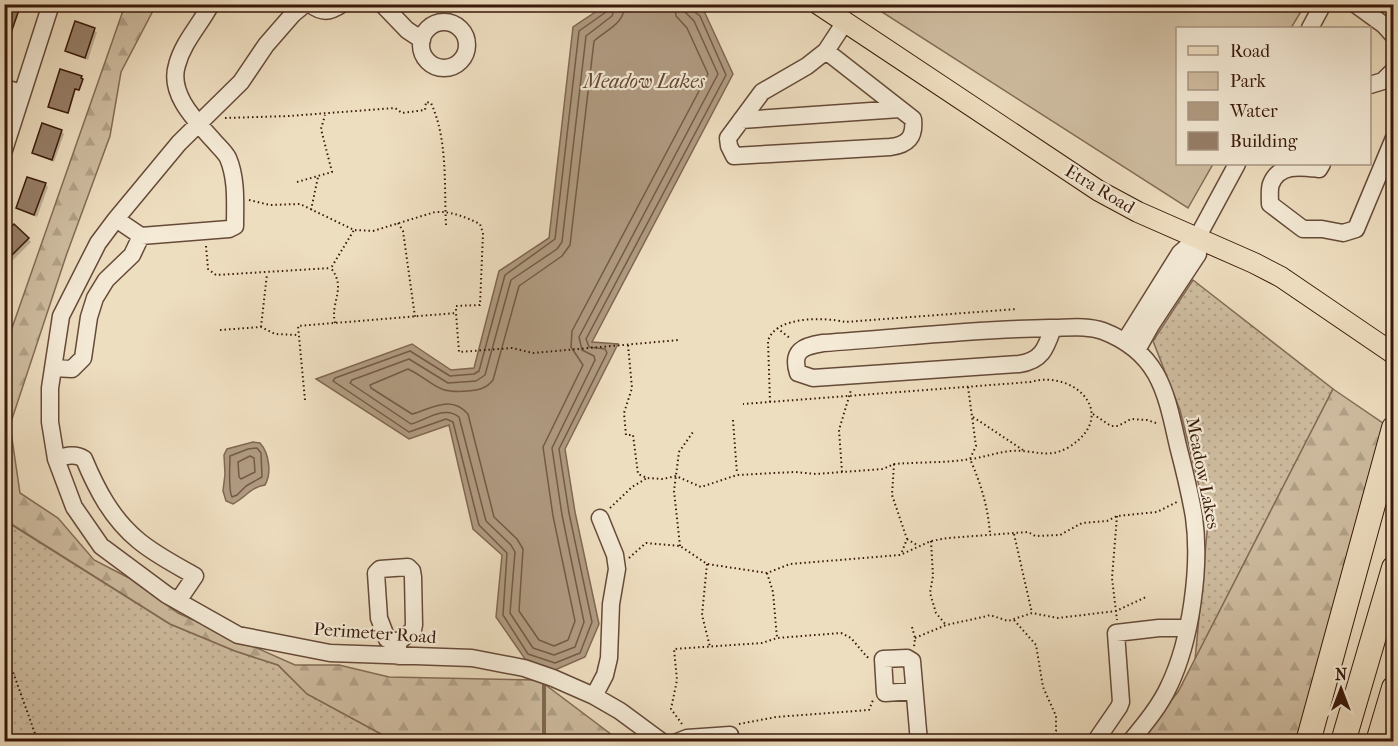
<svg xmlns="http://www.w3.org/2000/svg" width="1398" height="746" viewBox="0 0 1398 746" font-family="'IM FELL French Canon',serif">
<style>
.grass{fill:url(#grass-dots);stroke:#846b56;stroke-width:1.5}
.forest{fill:url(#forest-firs);stroke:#846b56;stroke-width:1.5}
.park{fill:#cfbda1;stroke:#846b56;stroke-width:1.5}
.water{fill:#b09b82;stroke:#806752;stroke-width:1.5}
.shadow{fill:#0003}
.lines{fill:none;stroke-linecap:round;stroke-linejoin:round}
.shore{stroke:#745a46;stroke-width:1.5}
.stream{stroke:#806752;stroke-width:4}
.building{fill:#977f69;stroke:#39190a;stroke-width:1.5}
.minor-casing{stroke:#664a38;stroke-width:19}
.major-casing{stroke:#39190a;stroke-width:22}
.highway-casing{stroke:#39190a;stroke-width:26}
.path{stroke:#39190a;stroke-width:2;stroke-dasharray:1.5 3;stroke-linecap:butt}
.minor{stroke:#f4ead6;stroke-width:16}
.major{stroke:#eedec0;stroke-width:20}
.highway{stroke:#eedec0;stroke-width:24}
.labels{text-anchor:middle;stroke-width:4.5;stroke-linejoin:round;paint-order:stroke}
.street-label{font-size:18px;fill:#39190a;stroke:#f4ead6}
.water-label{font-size:20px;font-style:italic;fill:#634634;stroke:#f4ead6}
</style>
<defs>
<pattern id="grass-dots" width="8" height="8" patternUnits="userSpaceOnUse" patternTransform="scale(1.5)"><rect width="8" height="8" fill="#cfbda1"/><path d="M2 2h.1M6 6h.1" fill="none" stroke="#b2a289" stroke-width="1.8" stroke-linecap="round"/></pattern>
<pattern id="forest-firs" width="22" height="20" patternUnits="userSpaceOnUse" patternTransform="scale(1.5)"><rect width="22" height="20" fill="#cfbda1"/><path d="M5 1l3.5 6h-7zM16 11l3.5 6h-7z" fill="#b2a289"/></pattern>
</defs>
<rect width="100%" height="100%" fill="#eedec0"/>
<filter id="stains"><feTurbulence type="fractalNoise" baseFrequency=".00333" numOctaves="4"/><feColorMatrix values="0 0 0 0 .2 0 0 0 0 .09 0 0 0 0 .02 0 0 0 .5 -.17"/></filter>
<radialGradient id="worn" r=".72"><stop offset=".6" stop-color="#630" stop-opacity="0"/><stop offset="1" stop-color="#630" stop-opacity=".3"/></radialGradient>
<path class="grass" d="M1193,280L1333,389L1195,660L1208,522L1180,410L1153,341Z
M4,520L170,624L235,651L278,665L307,694L394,741H5Z"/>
<path class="forest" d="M125,5H156L121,72L110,136L66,256L10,425L20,493L58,518L94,560L129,578L178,613L295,665H339L389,677L539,680L620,741H394L307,694L278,665L235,651L170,624L5,520V348Z
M1333,389L1393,430V476L1312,741L1136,742L1178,692Z"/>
<path class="park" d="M871,5H1305L1291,28H1178V164H1213L1188,208Z"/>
<path class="water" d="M606,5H693L704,11L733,74L592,342L618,344L565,449L575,512L599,624L585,657L555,670L525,659L496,617L502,555L473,529L449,425L409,439L316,379L412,344L451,370L474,368L499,271L549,238L573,27Z
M253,442L260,443C269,453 272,473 265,485C251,487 245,498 233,504L226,501L223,491L225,474L224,455L227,449Z"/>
<path class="shadow" d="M4,4H22L12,32L4,29Z
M89,4H104L103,9Z
M76,23L97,32L88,60L66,51Z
M81,77L83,81L80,90L76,89L69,113L51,107Z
M61,131L64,134L54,162L33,153Z
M45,184L48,187L37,217L17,208Z
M14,226L31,242L4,269V236Z"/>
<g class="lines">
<path class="shore" d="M608,4L606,12L579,31L555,239L505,275L479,371L474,374L450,376L410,351L335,378L333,381L409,432L446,419L453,422L479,525L507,553L503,615L528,654L555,663L580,653L592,622L569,513L559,449L607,353L605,349L589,347L586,339L726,75L700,16L692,10L691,4
M616,4L612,16L586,36L562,242L557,249L511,280L485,375L476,381L448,383L409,359L352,380L350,383L411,424C426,420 445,405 459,417L486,521L511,545L515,552L510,613L533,648L554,655L575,647L584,622L562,515L552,448L595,360L594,356L582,350L579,337L718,74L694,21L685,12L683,4
M625,4C624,25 607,29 594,41L570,245L562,256L519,286L493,380C486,389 478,390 468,391C434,394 435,382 408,369L370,385L371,388L412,414C431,409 451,394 468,414L494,517L517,539L523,549L519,611L539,640L554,646L568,640L575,621L553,516L543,447L583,365L571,347L572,331L708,74L687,28L676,16L674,4
M248,449L257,448L261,453L262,477L246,486L237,495L232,497C228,490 230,466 230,456Z
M250,456L254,458L255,472L241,479L239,477L238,462Z"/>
<path class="stream" d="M544,742V679"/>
</g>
<path class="building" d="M4,4H21L6,47H4Z
M75,21L95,28L85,58L65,51Z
M60,69L82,76L81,78L83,79L79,90L75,89L68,113L48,107Z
M42,123L62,130L52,160L32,153Z
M27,177L46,183L34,215L16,208Z
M14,224L29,238L4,263V234Z"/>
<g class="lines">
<g class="minor-casing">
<path id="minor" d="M305,4L293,14L266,45L241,82L179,143L116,219L98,243L61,316L50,388V422L56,459L74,507L101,546L167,595L238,635L330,653L472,658L524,668L553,678L594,696L620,711L662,742
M310,4C322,13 329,13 342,4
M382,4L407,30L422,40
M1355,4L1384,25L1394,36
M421 45a23 23 0 1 1 46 0a23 23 0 1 1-46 0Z
M1310,28L1323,4
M826,51L913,119C915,137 908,145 890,147L734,156L729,146L728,138L762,92L807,66L826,51L845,22
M1370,85L1383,81L1394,70
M4,88L22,93
M741,120L900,109
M4,150L51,4
M1322,164L1319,169C1302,167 1279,163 1271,184C1269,189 1270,198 1270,204L1303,229H1322L1343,233L1356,229L1394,138
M116,219L141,236L229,229L235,226C235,204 237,179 228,158C225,152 218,146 213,140C196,121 168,94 177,65C183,42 200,25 211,4
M1053,328C1046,348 1042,361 1019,364L813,378L798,373C791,351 803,346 823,343C898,338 974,329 1049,328C1067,328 1087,325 1103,331C1160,353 1166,393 1178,446C1184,469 1190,493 1194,517C1201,567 1191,640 1169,686C1160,706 1144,725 1130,742
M1125,341L1180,253L1197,238L1237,164
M1137,350L1151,325L1198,254L1197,238
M53,368L72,369L83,358L89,317L95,298L106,280L132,255L141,236
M56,459C66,456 75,453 84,459C97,490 112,519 139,541C156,555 176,565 195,576L178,601
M398,642L413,630L414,625L413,577L412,571L408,567L380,569L376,573L379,618L387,639L398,642V656
M914,691L885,693L883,659L907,658L912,661L919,742
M594,696L605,675L609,658L611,604L617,569L615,555L600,518
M677,742L687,738L730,735V742
M1095,742L1119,707L1121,702L1116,633L1159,628H1186"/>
</g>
<g class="major-casing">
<path id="major" d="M818,4L1099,191L1138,212L1254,263L1281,277L1394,354"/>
</g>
<g class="highway-casing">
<path id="highway" d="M1308,742L1394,428
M1343,742L1394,568
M1378,742L1394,688"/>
</g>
<path class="path" d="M225,118L289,116L395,108L402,113L425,110L426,102L431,103C448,140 444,185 446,225
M297,182L332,172L321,129L325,115
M249,200L270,205L300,204L354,230L373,231L435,212C452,211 465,217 480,224L483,233L480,305L456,306V312
M311,210L318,177
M398,223L403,231L415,317
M206,246L208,269L216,275L331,268
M335,323C330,301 347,289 331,268L354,230
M261,327L267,274
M777,328L791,339
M220,330L261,327L275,334L299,335
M628,345L632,388L624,413L626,435H633L638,474L647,478L663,479L676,476L701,487L737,475L795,472L816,474L883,469L894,464C919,462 946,463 971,459C985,457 998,452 1011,451C1034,449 1047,460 1069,447C1120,415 1075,369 1030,382L743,404
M968,387L976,446L970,459C981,484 988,507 990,534
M305,400L298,326L456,313L459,352L512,348L533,353L679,340
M770,402L768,341C775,316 824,317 845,322L1017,309
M1093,414L1111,426H1118L1131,419L1147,420L1159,424
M973,417L1023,450
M733,420L737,474
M894,464L892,495L907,539L901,554
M842,472L839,430L851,390
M610,508L632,487L647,478
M1117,516L1112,578L1117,620
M1014,534L1032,613
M907,539L917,545
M931,541L933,576L930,593L936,613L946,625
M680,546L674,491L679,452L693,432
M629,558L646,543L680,546L707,564L767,573L790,564L900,555L931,541L948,538L1028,532L1035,536L1060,535L1082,523L1107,521L1117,516L1157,512L1177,502
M707,564L702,615L710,647
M767,573L773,592L777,638
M1014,620L1036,645L1043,687L1056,716V731L1050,742
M912,627L915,638L914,647
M915,638L946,625L983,617L990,615L1008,621L1032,613L1058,618L1116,611L1146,597
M4,657L13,672L38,742
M682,724L671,709L677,680L674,649L762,643L777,638L841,633L851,638L867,657L871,658
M739,724L776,717L869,710L873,700"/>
<use href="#minor" class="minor"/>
<use href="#major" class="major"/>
<use href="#highway" class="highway"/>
</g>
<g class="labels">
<g class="street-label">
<text transform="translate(1100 189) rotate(31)" y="6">Etra Road</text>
<text transform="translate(1203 473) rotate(79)" y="6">Meadow Lakes</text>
<text transform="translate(375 633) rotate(4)" y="6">Perimeter Road</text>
</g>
<g class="water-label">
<text x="644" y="88">Meadow Lakes</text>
</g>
</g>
<rect width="1398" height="746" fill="none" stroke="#eedec0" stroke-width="24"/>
<rect x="6" y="6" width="1386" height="734" fill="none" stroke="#39190a" stroke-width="3"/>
<rect x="12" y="12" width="1374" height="722" fill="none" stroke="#39190a" stroke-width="1.5"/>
<rect x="1176" y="27" width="195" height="138" fill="#f4ead6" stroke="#a99684" stroke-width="1.5"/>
<rect x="1188" y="46" width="30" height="9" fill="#eedec0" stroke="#a99684" stroke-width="1.5"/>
<text x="1230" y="57" font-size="18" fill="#39190a">Road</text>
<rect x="1188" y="72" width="30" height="18" fill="#cfbda1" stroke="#a99684" stroke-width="1.5"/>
<text x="1230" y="87" font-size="18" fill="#39190a">Park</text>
<rect x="1188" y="102" width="30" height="18" fill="#b09b82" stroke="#a99684" stroke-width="1.5"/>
<text x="1230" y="117" font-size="18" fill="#39190a">Water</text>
<rect x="1188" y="132" width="30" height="18" fill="#977f69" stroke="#a99684" stroke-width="1.5"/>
<text x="1230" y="147" font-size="18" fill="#39190a">Building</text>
<g transform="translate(1341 689)" stroke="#f4ead6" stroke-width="4.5" paint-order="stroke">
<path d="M0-4.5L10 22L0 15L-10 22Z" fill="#39190a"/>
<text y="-9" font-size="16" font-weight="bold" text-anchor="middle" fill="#39190a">N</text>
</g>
<rect width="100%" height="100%" filter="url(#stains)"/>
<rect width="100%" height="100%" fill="url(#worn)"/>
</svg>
